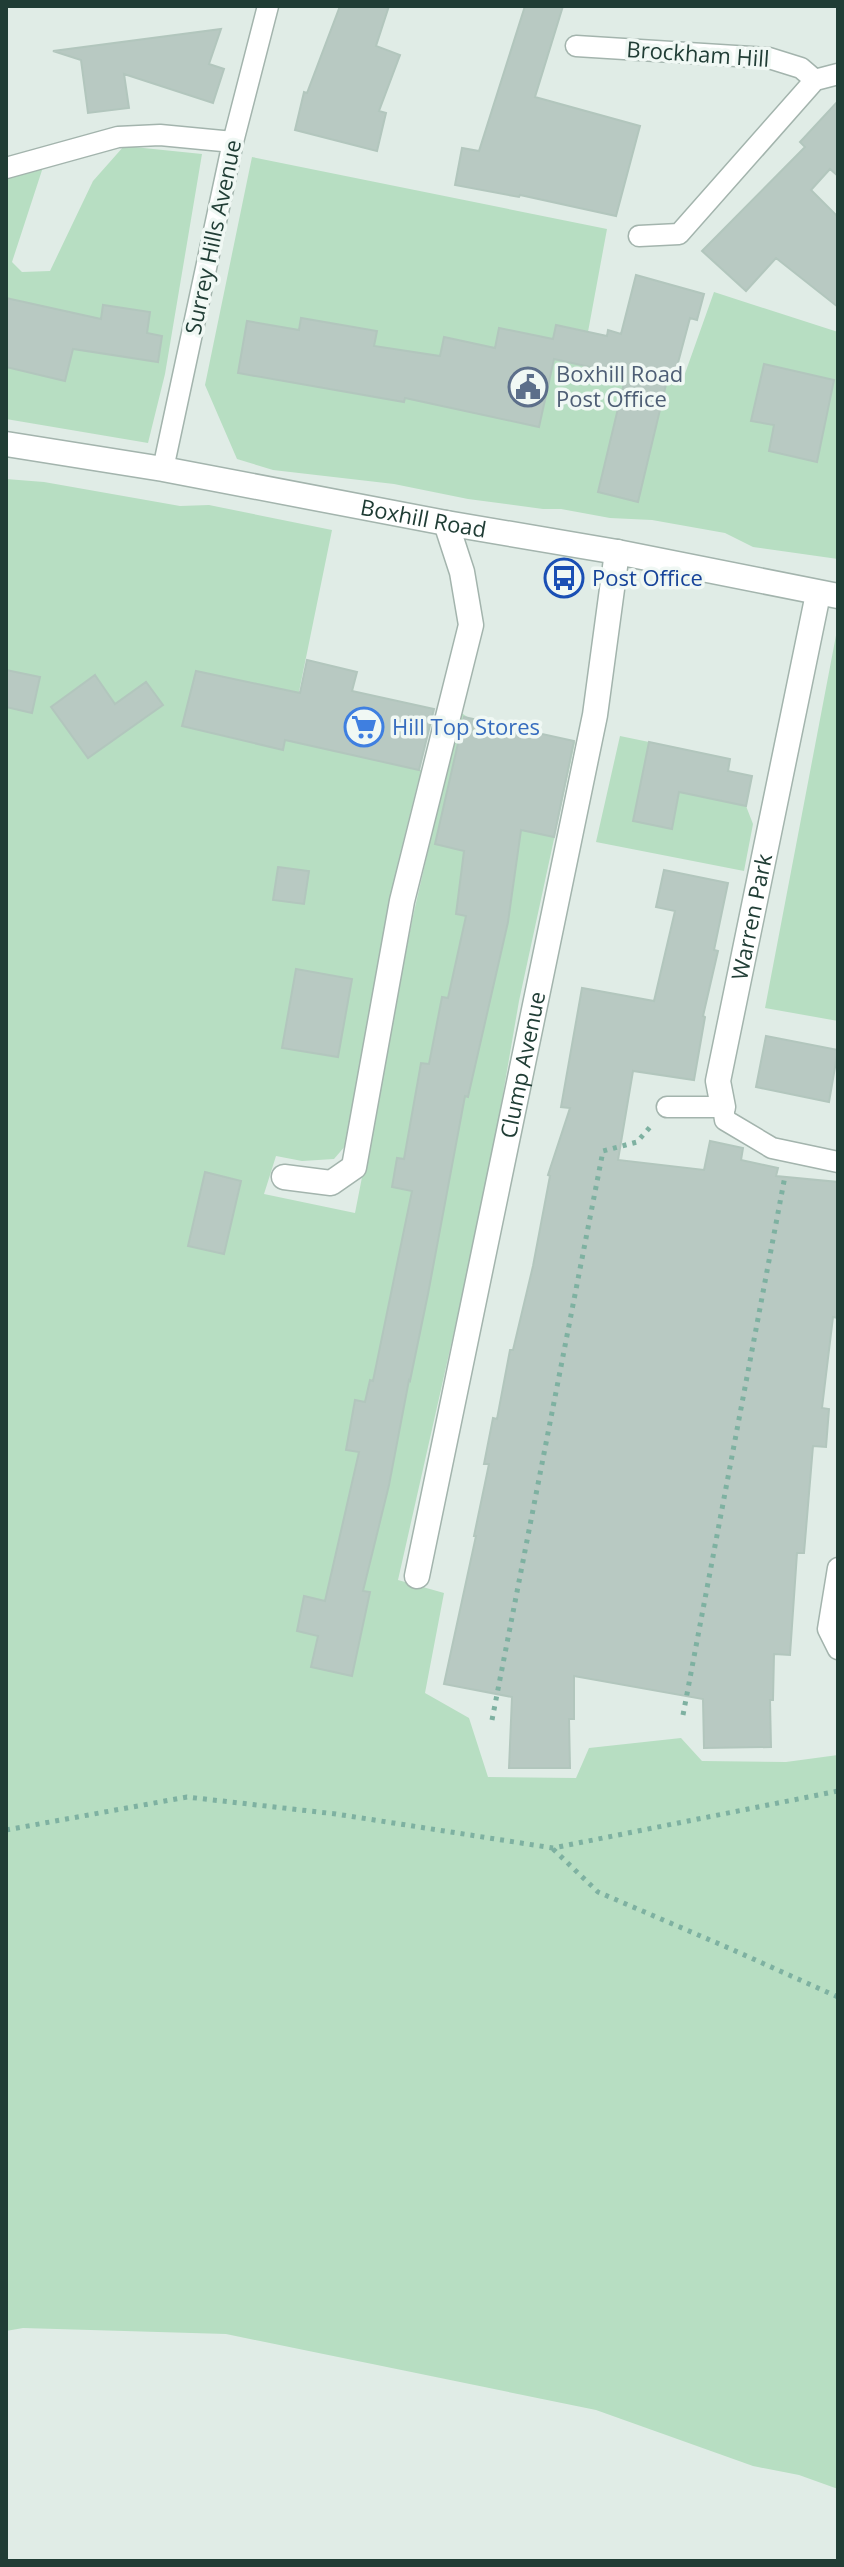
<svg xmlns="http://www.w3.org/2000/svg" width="844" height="2567" viewBox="0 0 844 2567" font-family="'Open Sans',sans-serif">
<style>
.green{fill:#b7dec2}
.building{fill:#b8c9c2;stroke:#b2c6bd;stroke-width:2}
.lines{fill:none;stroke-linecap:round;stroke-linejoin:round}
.lane-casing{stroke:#a3b4ad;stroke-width:23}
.street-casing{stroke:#a3b4ad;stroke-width:27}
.path{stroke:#7eb1a1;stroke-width:5;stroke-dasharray:4 6;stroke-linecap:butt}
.lane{stroke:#fff;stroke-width:20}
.street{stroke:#fff;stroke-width:24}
.labels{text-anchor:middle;stroke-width:7;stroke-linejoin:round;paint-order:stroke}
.street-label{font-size:22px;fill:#203d35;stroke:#f0f8f4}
.service-label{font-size:22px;fill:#4e5e75;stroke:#f0f8f4;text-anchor:start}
.transit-label{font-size:22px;fill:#164399;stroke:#f0f8f4;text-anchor:start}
.shop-label{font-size:22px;fill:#366cbe;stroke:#f0f8f4;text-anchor:start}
</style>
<rect width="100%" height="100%" fill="#e0ece6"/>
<path class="green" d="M124,146L202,154L165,374L148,443L6,419V171L45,161L12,262L22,272L50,271L93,181Z
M252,157L607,229L583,359L682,382L714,292L838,332V559L753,547L725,533L652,520L610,518L561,509H543L468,499L394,484L273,470L237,459L205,385Z
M6,479L44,482L180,506L209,505L332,530L289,741L426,771L418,782L397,867L367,1043L346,1145L334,1159L302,1161L276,1156L264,1194L355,1213L413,916L460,712L469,718L575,742L519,1001L488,1181L398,1580L444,1593L425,1693L469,1718L488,1777L576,1778L589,1748L681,1738L702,1761L786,1762L838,1755V2489L799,2475L753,2466L596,2410L226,2334L23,2328L6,2331Z
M838,625V1021L765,1008Z
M620,736L649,742L671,829L679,792L746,806L753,824L744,871L596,842Z"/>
<path class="building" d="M340,6H389L376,46L400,55L379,111L386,113L377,151L295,130L304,92L307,93Z
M525,6H563L535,97L640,126L616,216L520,195L519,197L455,185L462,148L479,151Z
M221,29L209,64L224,69L213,103L124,74L129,108L88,113L81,60L53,51Z
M838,101V176L830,169L811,190L838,217V307L776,258L746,291L702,251L805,147L800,142Z
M636,275L704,294L697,320L690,318L675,374L669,372L638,502L598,492L626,375L554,359L539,427L405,398L404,402L238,373L247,321L299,330L301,318L377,331L374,346L440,356L444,337L495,348L499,328L553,339L556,325L607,336L608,330L621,334Z
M6,298L101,319L103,305L150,312L147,333L162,336L158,362L73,349L65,381L6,367Z
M764,364L834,380L817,462L769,451L774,425L751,421Z
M307,660L357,672L352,691L434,709L419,770L285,740L283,750L182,726L196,671L300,693Z
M6,670L40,677L32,713L6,707Z
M95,675L115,704L146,682L163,705L88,758L51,707Z
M464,717L574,741L554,837L521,830L508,922L468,1097L465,1096L428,1294L410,1381L409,1380L389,1485L363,1591L370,1592L352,1676L311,1667L318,1636L297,1631L304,1596L325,1601L359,1452L346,1450L355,1400L365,1402L370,1380L373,1381L412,1191L392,1187L397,1158L404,1159L421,1063L429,1064L442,997L448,998L466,916L456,914L464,851L435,844Z
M649,742L730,759L728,771L752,776L746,806L679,792L672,829L633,821Z
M278,867L309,871L304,904L273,900Z
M664,870L728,883L714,950L718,951L703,1016L705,1017L694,1080L633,1071L618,1160L704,1170L710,1141L743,1148L741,1160L778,1168L776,1176L838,1182V1318L833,1317L822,1408L829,1409L826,1447L813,1446L804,1553H797L790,1655L774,1654L773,1700H770L771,1747L704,1748L703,1699L574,1676V1719H569L570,1768H509L512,1697L444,1684L476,1536H474L489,1464H484L493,1418L497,1419L510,1350H513L533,1266L550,1176L548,1175L570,1108L561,1107L582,988L654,1001L675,911L656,907Z
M296,969L352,979L338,1057L282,1048Z
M766,1036L838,1050L829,1102L756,1087Z
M205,1172L241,1181L224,1254L188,1246Z"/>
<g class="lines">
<g class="lane-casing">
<path id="lane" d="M576,46L769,58L801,68L815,80
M6,168L118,137L160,135L233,142
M639,236L679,234L815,80L838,74
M163,469L233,142L268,6
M667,1107H723L725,1120L772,1148L838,1162
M838,1568L828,1629L838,1649"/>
</g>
<g class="street-casing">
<g id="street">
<path id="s1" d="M6,444L163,469L446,523L617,552L838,596"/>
<path id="s2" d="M723,1107L718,1081L818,594"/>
<path d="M284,1177L331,1183L354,1167L402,901L471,625L462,572L446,523"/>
<path id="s3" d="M417,1576L595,715L617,552"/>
</g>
</g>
<path class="path" d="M683,1715L785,1176
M492,1720L603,1151L637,1142L651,1126
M6,1830L187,1797L336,1814L553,1848L838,1791
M553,1849L598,1892L731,1949L838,1997"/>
<use href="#lane" class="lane"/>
<use href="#street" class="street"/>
</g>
<defs>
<g id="civic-ring" transform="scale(2)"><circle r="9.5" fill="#f0f8f4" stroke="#5c6f8a" stroke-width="1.5"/><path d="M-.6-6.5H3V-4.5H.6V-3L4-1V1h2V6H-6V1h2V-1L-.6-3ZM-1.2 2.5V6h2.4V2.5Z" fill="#5c6f8a"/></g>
<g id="bus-ring" transform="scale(2)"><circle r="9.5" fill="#f0f8f4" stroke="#1a4fb4" stroke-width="1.5"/><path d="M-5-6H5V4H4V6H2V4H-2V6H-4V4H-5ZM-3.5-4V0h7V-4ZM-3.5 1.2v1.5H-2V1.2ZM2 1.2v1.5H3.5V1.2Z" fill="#1a4fb4"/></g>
<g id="supermarket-ring" transform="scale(2)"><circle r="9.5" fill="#f0f8f4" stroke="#3f7fe0" stroke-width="1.5"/><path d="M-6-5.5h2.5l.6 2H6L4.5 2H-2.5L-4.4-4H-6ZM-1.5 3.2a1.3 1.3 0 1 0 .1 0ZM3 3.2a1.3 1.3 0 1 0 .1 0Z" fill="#3f7fe0"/></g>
</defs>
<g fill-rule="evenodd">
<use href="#civic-ring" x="528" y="387"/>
<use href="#bus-ring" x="564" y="578"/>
<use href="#supermarket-ring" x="364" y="727"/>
</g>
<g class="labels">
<g class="street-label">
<text transform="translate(698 54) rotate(4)" y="8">Brockham Hill</text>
<text transform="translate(213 237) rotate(-78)" y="8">Surrey Hills Avenue</text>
<text dy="8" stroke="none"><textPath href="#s1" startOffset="424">Boxhill Road</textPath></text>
<text dy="8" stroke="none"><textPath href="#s2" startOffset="194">Warren Park</textPath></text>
<text dy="8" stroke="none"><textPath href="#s3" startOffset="522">Clump Avenue</textPath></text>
</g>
<g class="service-label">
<text x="556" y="382">Boxhill Road<tspan x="556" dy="25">Post Office</tspan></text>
</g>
<g class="transit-label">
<text x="592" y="586">Post Office</text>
</g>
<g class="shop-label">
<text x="392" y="735">Hill Top Stores</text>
</g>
</g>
<rect width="844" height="2567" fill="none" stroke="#203d35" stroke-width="16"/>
</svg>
